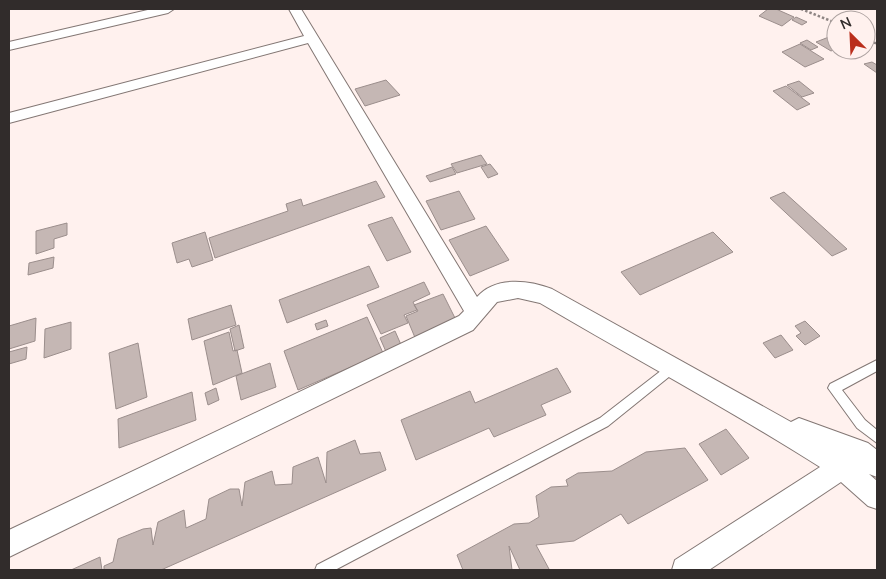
<svg xmlns="http://www.w3.org/2000/svg" width="886" height="579" viewBox="0 0 886 579" font-family="'Nunito Sans',sans-serif">
<style>
.building{fill:#c5b7b4;stroke:#9b8e8c}
.lines{fill:none;stroke-linecap:round;stroke-linejoin:round}
.service-casing{stroke:#837774;stroke-width:2}
.minor-casing{stroke:#837774;stroke-width:2}
.path{stroke:#8e8583;stroke-width:2.5;stroke-dasharray:2.5 2;stroke-linecap:butt}
.service{fill:#fff;fill-rule:evenodd}
.minor{fill:#fff;fill-rule:evenodd}
</style>
<rect width="100%" height="100%" fill="#fff1ee"/>
<path class="building" d="M768,9H776L794,17L782,26L759,16Z
M796,17L807,22L802,25L792,20Z
M834,35L836,37V49L831,51L816,42Z
M807,40L818,47L811,50L800,43Z
M800,44L824,59L805,67L782,52Z
M866,47L869,49L850,57L840,51L866,50Z
M872,62L877,65V73L864,64Z
M386,80L400,95L365,106L355,89Z
M799,81L814,93L802,97L787,85Z
M786,86L810,104L797,110L773,91Z
M481,155L487,164L457,173L451,164Z
M490,164L498,174L488,178L481,167Z
M452,167L456,174L430,182L426,176Z
M376,181L385,197L215,258L209,238L288,211L286,204L301,199L303,206Z
M459,191L475,219L441,230L426,201Z
M784,192L847,249L832,256L770,198Z
M392,217L411,252L387,261L368,225Z
M67,223V235L54,239V248L36,254V231Z
M486,226L509,260L470,276L449,240Z
M205,232L213,260L192,267L189,259L177,263L172,243Z
M713,232L733,252L640,295L621,272Z
M54,257L53,268L28,275L29,263Z
M369,266L379,287L287,323L279,300Z
M424,282L430,294L413,302L417,310L404,315L408,323L381,334L367,305Z
M443,294L458,324L416,340L406,316L418,311L414,305Z
M231,305L236,325L192,340L188,319Z
M367,317L383,353L298,390L284,351Z
M36,318L35,341L9,349V326Z
M326,320L328,326L317,330L315,324Z
M805,321L820,336L805,345L796,336L801,333L795,326Z
M71,322V349L44,358L45,329Z
M239,325L244,348L235,351L230,329Z
M395,331L402,347L387,354L380,338Z
M229,332L233,351L237,350L242,373L213,385L204,341Z
M781,335L793,350L775,358L763,343Z
M138,343L147,397L116,409L109,353Z
M27,347L26,359L9,364V352Z
M270,363L276,387L241,400L236,376Z
M557,368L571,392L541,405L546,415L494,437L489,428L416,460L401,420L470,391L475,403Z
M216,388L219,400L208,405L205,393Z
M192,392L196,420L119,448L118,419Z
M726,429L749,458L721,475L699,444Z
M355,440L360,454L380,452L386,470L161,570H104V566L113,562L118,539L143,529L151,528L153,545L158,522L184,510L186,528L206,519L209,499L230,489H239L242,506L245,482L272,471L275,485L292,484L293,467L318,457L326,483L327,452Z
M685,448L708,480L628,524L621,514L574,541L536,545L549,569L547,570H520L509,546L512,570H463L457,555L514,524L529,523L539,517L536,496L551,487L568,486L566,480L578,473L612,471L646,452Z
M100,557L102,570H71Z"/>
<g class="lines">
<g class="service-casing">
<path id="service" d="M877,360V371L842,390L865,420L877,430V443L857,428L828,388L830,384Z
M671,363L675,364L676,368L675,372L608,426L335,570H315L317,565L600,418Z"/>
</g>
<g class="minor-casing">
<path id="minor" d="M152,9H174L168,13L9,50V42Z
M289,9H301L477,297C495,276 529,280 552,289L791,422L799,418L868,443L877,450V477L869,474L877,481V509L868,506L841,482L709,570H672L675,560L820,467C729,409 633,358 540,303L518,298L497,302L473,330L9,557V530L459,316L464,311L308,43L9,123V113L304,36Z"/>
</g>
<path class="path" d="M801,9L836,23
M866,38L877,44"/>
<use href="#service" class="service"/>
<use href="#minor" class="minor"/>
</g>
<rect width="886" height="579" fill="none" stroke="#312c2b" stroke-width="20"/>
<g transform="translate(851 35) rotate(336)"><circle r="24" fill="#fff1ee" stroke="#ada2a0"/>
<path d="M0-4L9 19L0 12L-9 19Z" fill="#ba2e1b"/>
<text y="-8" font-size="14" font-weight="bold" text-anchor="middle" fill="#312c2b">N</text>
</g>
</svg>
